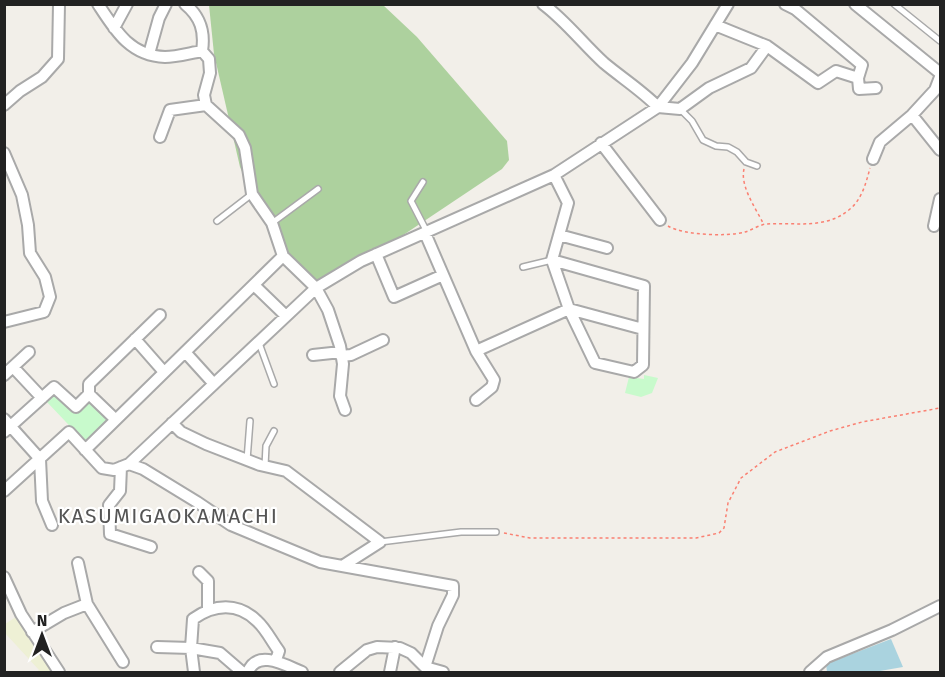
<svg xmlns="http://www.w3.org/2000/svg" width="945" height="677" viewBox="0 0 945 677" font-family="'Fira Sans',sans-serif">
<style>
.farmland{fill:#eef0d5}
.forest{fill:#add19e}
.park{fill:#c8facc}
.water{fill:#aad3df}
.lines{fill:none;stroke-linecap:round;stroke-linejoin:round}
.lane-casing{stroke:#a9a9a9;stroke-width:8}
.street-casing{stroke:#a9a9a9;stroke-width:14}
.path{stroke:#fa8072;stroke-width:1.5;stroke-dasharray:3 3;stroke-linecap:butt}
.lane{stroke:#fff;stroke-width:5}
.street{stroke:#fff;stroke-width:10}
.labels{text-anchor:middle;stroke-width:4.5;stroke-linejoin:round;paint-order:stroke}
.quarter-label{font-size:21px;letter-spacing:1.5px;fill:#555;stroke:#fff}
</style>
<rect width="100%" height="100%" fill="#f2efe9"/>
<path class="farmland" d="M16,617L27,636L52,672H36L39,670L5,633V624Z"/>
<path class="forest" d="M209,5H383L417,37L507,141L509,160L502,169L339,278L324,282L315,280L279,247L264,221L240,167L214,54Z"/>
<path class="park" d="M644,375L658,378L652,393L641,397L625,393L629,377L644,379Z
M54,393L76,410L89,398L109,418L108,422L90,441H84L46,401Z"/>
<path class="water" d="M891,639L903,667L874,672H827L826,664Z"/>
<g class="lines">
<g class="lane-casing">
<path id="lane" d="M894,4L940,41
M680,109L692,121L703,140L716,146L728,147L737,152L746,162L757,166
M423,182L411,201L427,232
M217,221L252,194
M272,223L318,189
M523,267L552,260
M259,343L274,384
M247,460L250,421
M265,466L266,446L274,431
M380,542L461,532H496"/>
</g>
<g class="street-casing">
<path id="street" d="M98,4C115,30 130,56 165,57C176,57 190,53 202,51L209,59L210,73L204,95L206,105L239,135L245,148L252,194L272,223L283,256L316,288L328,310L340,346L343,364L340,396L345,410
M185,4C201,17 205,32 202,51
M543,4C566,21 583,44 604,63C622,78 641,90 658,107L680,109L709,88L751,68L767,46
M785,4L795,9L862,65L858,78
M855,4L940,73
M715,25L767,46L818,83L836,71L858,78L859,89L876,88
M114,28L127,4
M149,54L159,18L166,4
M4,105L20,91L42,77L58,59L59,4
M912,115L940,150
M160,137L170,110L206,105
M601,143L660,220
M4,153L22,195L28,225L30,253L45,277L50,297L44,312L4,322
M873,159L880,142L912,115L935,90L940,77
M934,226L940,199
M425,233L476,351L494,380L492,387L476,400
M559,235L607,248
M376,254L394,297L443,275
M552,260L644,286L643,365L634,372L595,363L569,309L552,260L568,203L554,175
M254,285L286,316
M135,339L164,372
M476,351L569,309L643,329
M185,352L214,384
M313,355L341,352
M341,356L351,355L383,340
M13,367L42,398
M4,375L29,352
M89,394L115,419
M4,419L40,459L42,501L52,525
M172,423L181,432L206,444L260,465L286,471L380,542L344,565
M4,432L54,387L76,407L89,394V384L160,315
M85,450L283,256
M129,464L143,469L197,502L231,525L320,562L453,586V595L438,626L425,667
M121,467L120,491L109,505L110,534L151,547
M4,491L69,432L102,468L114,470L129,464L316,288L361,261L554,175L658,107L692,63L728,4
M199,572L208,581V610
M4,577L21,614L59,672
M87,604L123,662
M32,632L64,613L87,604L78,563
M157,647L191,648L220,653L242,672
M194,672L191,648L193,619C214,604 238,602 257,621C266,629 272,642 279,651L276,660
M248,672C257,648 287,666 302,672
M340,672L367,650L377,647L400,648L411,653L425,667L443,672
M390,672L395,647
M810,672L827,657L892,630L940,606"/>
</g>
<path class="path" d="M744,169C740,186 755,207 763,223
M668,226C683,235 727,237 745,232C752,230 759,225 766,224C795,222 826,230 850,209C862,199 866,183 870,168
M504,533L530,538H696L719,533L724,528L728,503L741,478L775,452L830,431L862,422L940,408"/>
<use href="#lane" class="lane"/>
<use href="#street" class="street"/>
</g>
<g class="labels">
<g class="quarter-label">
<text x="168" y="523">KASUMIGAOKAMACHI</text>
</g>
</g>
<rect width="945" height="677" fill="none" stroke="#222222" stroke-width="12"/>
<g transform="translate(42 635)" stroke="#ffffff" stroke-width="4.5" paint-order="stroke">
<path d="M0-4.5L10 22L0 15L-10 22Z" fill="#222222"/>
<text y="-9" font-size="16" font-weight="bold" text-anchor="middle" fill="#222222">N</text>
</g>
</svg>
